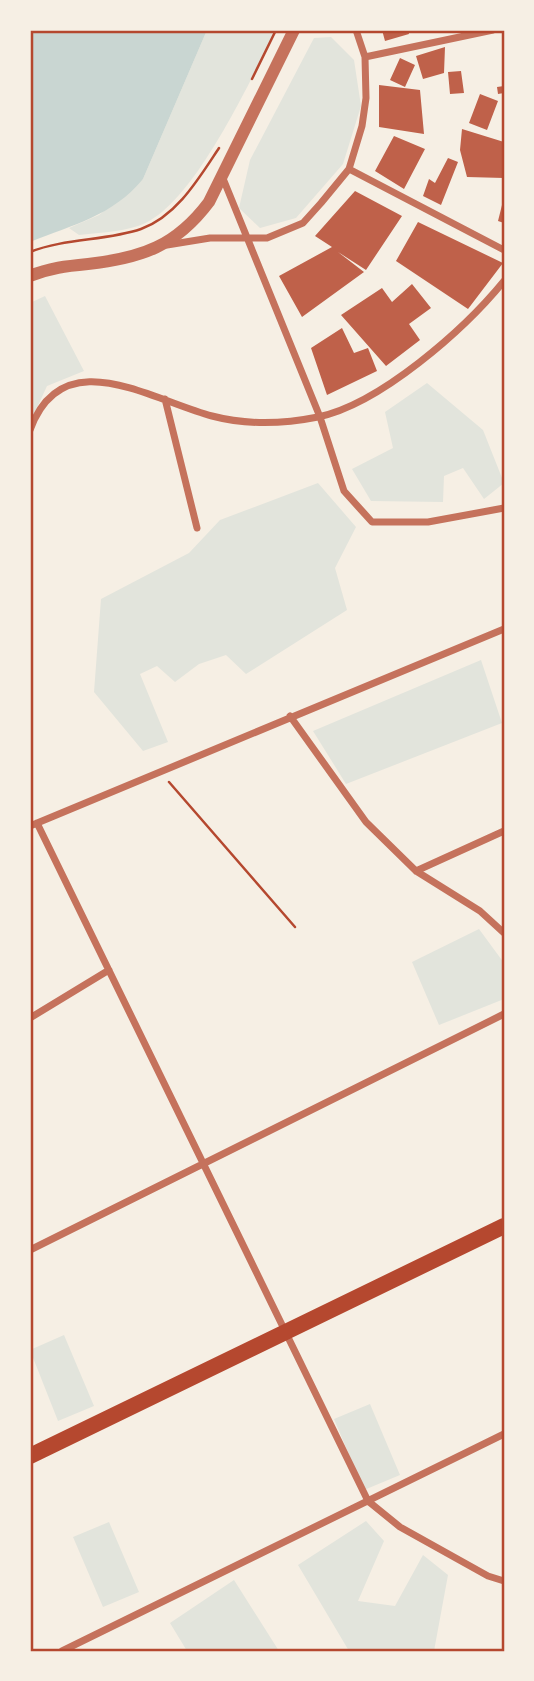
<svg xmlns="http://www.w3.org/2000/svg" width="534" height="1681" viewBox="0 0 534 1681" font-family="Georgia,serif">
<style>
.green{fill:#e2e4dc}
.water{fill:#c9d6d2}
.building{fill:#bf614a}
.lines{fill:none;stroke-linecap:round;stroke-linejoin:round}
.path{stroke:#b5482f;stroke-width:2.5}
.minor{stroke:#c5725c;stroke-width:7}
.tertiary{stroke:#c5725c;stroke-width:12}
.primary{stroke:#b5482f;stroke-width:16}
.neatline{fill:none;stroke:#b5482f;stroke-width:2.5}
</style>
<rect width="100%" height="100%" fill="#f6efe4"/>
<path class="green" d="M207,30H277C249,80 193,209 138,226C119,232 98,233 79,235L69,228L99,215L143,179Z
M331,37L354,60L361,106L343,164L296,218L260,228L239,208L250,160L314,38Z
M45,296L84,371L47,386L30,423V303Z
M427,383L483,430L504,483L484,499L463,468L444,476L443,502L371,501L352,469L393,448L385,412Z
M318,483L356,527L335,568L347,610L246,674L226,655L199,664L175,682L157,666L140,674L168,742L143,751L94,692L101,599L189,553L220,520Z
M481,660L502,723L346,784L313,731Z
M479,929L504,963V999L439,1025L412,962Z
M64,1335L94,1406L58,1421L30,1350Z
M370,1404L400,1475L364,1490L334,1419Z
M366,1521L384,1541L358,1601L395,1606L423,1555L448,1575L434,1651H349L298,1565Z
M109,1522L139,1592L103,1607L73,1537Z
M234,1580L279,1651H187L170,1623Z"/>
<path class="water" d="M30,30H207L143,179C111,217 74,224 30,242Z"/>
<path class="building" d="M382,30H408L409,34L385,41Z
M445,47L444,73L423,79L416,56Z
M400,58L415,65L405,87L390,80Z
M461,71L464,93L450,94L448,72Z
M379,85L420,90L424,134L379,127Z
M504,86V93L498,94L497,87Z
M480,94L498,101L487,130L469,123Z
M462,129L504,142V178L467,177L460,150Z
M394,136L425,149L404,189L375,171Z
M448,158L458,162L441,205L423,196L429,179L435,183Z
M355,191L402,216L366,270L338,252L364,272L302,317L279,276L332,247L315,236Z
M503,201H504V223L498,221Z
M418,222L503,263L468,309L396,261Z
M412,284L431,308L409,324L420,340L386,366L341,315L382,288L392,302Z
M342,328L354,353L368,348L377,371L327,395L311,348Z"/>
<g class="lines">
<path class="path" d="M252,79L276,30
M30,252C65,238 106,241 141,229C177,216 199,178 219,148
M169,782L295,927"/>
<path class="minor" d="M365,57L493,30
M349,169L504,250
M222,176L320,417L344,491L372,522H428L504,508
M167,245L210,238H267L303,223L321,203L349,169L362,126L366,98L365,57L356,30
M165,399L197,528
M30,430C62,341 149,399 212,416C246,425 283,424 318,417C380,404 464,330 504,281
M290,716L366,822L416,871L480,911L504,933
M37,823L368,1501L400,1527L488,1576L504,1581
M30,826L504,629
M416,871L504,831
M30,1018L109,970
M30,1250L504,1014
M62,1651L504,1434"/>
<path class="tertiary" d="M30,276C49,268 67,266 88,264C142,258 176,246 209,202L294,30"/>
<path class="primary" d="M30,1456L504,1226"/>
</g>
<rect width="534" height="1681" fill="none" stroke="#f6efe4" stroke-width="63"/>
<rect x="32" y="32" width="471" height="1618" class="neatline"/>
</svg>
